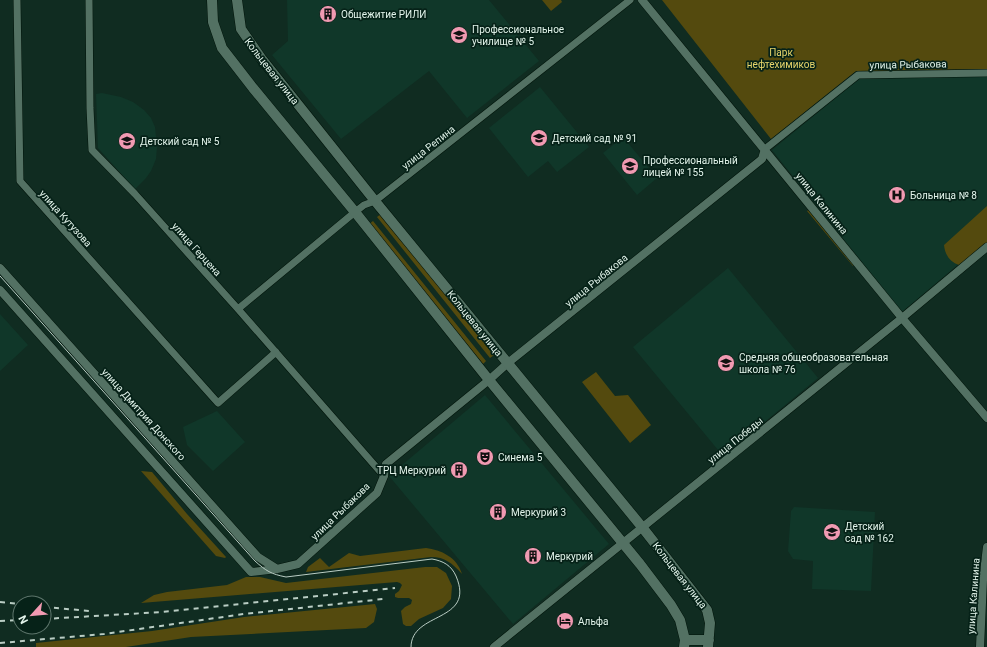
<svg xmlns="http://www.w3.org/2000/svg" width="987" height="647" viewBox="0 0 987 647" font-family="Roboto,sans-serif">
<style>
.built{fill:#103729}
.green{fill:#544a0e}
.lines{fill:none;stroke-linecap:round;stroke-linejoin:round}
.minor-casing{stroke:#00140a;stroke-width:8}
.tertiary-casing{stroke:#00140a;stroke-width:9}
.secondary-casing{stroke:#00140a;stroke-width:11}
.minor{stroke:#537163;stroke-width:7}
.tertiary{stroke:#537163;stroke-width:8}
.secondary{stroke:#537163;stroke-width:10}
.tram{stroke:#bacdc4;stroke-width:1}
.rail{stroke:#bacdc4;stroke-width:2;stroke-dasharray:5 5;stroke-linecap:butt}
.labels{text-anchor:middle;stroke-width:3.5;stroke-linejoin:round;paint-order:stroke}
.poi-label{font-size:10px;fill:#e3f4eb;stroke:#062218;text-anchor:start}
.park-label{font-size:10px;fill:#e6d46a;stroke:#062218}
.street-label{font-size:10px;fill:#e3f4eb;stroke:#062218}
</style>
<rect width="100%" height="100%" fill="#102c21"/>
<path class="built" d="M287,0H489L539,61L467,118L429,71L341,139L272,55L288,41Z
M987,76V240L902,312L772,150L859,79Z
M540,87L589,147L557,172L548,161L528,177L489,128Z
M102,93L121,97L133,102L144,110L151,118L155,127L157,147L156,159L151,171L146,178L135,189L98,148L96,94Z
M623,137L657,178L637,195L603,153Z
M728,268L818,378L723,456L633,347Z
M0,314L28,345L0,371Z
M485,395L609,544L513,624L389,476Z
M217,411L245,442L213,471L187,445L183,427Z
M794,507L875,512L871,591L812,589L813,561L793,559L788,551L791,511Z"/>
<path class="green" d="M542,0H561L562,2L551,11Z
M662,0H987V69L856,71L771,139Z
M987,206V243L959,265C950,262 945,255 944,245Z
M810,209L856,264L853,266L807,211Z
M381,214L494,355L490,358L377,217Z
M373,221L486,361L483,364L369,224Z
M596,372L615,396L628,395L651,425L630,443L582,382Z
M141,471L152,472L187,514L226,557L225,558L216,556Z
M426,548C441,550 457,557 462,574C452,563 445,557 431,557L306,572L308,567L320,558L329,567L349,553L360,556Z
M425,567H437L446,573L452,586L451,599L443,608L419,619L411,626H406L403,624L401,611L405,607L411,604L412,600L409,598H398L395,597V594L399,591L402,585L400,583L397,582L141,603L154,595L167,592L227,585L246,577H260L286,583Z
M375,604L377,609L374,622L366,628L191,637L126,647H36V643L152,631L244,617Z"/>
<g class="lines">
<g class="minor-casing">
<path id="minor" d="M17,0L20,181L218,403L276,352
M89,0L90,108L92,150L135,194L238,309L384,476
M765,149L858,75L987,73
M238,309L355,212L364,205L375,201L630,0"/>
</g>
<g class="tertiary-casing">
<path id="tertiary" d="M642,0L902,318L987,418
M0,268L258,557L277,569
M0,290L251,572L277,569L298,564L377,493L384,476L386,464L489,380L508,363L762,159L765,149
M494,647L902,318L987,247
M980,647L983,580L987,547"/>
</g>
<g class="secondary-casing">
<path id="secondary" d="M212,0L213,22L222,48L253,88L355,212L489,380L640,564L671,605L680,620L685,640L684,647
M237,0L241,29L261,58L375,201L642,527L707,610L710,623L708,647
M685,640H709"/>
</g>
<use href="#minor" class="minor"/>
<use href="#tertiary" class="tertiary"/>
<use href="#secondary" class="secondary"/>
<path class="tram" d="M0,276L255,561C266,571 271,574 286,577L432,559C443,561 451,565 456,576C476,623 411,611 411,647"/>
<path class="rail" d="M0,602L20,604
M44,607L90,611
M44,619L162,612L395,588
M0,621L20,620
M0,643L104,634L244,614L383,599"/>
</g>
<defs>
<g id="building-disc" transform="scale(0.9)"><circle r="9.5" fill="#f19ab2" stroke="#062218"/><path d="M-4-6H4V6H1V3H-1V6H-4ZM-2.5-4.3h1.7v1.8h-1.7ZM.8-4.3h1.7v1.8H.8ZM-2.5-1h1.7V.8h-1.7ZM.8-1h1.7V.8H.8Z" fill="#111"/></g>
<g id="university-disc" transform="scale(0.9)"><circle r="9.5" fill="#f19ab2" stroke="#062218"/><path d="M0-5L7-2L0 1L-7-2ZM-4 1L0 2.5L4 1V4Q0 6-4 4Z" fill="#111"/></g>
<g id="school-disc" transform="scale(0.9)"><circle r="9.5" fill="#f19ab2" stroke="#062218"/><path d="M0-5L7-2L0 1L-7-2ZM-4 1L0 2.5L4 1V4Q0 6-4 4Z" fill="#111"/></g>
<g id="hospital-disc" transform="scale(0.9)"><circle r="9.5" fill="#f19ab2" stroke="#062218"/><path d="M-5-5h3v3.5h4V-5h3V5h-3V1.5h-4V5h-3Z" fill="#111"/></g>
<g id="theatre-disc" transform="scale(0.9)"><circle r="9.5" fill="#f19ab2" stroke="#062218"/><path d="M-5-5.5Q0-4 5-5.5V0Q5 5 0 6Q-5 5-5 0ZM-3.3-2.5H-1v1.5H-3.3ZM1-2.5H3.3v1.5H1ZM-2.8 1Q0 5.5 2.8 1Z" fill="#111"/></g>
<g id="hotel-disc" transform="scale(0.9)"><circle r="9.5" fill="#f19ab2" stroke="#062218"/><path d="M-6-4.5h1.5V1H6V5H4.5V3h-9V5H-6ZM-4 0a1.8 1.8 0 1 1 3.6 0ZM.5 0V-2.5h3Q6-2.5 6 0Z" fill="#111"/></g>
</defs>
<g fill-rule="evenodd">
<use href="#building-disc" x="328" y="14"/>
<use href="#university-disc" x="459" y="35"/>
<use href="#school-disc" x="539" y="138"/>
<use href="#school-disc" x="127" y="141"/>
<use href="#university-disc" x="630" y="166"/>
<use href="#hospital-disc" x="897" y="195"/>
<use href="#school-disc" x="726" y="363"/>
<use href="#theatre-disc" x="485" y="457"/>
<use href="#building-disc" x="459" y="470"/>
<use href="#building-disc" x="498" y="512"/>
<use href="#school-disc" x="832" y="532"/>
<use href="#building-disc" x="533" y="556"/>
<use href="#hotel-disc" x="565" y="621"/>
</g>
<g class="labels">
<g class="poi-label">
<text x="341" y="18">Общежитие РИЛИ</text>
<text x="472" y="33">Профессиональное<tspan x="472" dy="12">училище № 5</tspan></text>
<text x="552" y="142">Детский сад № 91</text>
<text x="140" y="145">Детский сад № 5</text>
<text x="643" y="164">Профессиональный<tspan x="643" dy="12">лицей № 155</tspan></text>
<text x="910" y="199">Больница № 8</text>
<text x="739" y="361">Средняя общеобразовательная<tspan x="739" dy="12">школа № 76</tspan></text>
<text x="498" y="461">Синема 5</text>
<text x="446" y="474" text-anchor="end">ТРЦ Меркурий</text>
<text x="511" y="516">Меркурий 3</text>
<text x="845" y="530">Детский<tspan x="845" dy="12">сад № 162</tspan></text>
<text x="546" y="560">Меркурий</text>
<text x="578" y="625">Альфа</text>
</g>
<g class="park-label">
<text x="781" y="56">Парк<tspan x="781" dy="12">нефтехимиков</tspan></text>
</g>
<g class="street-label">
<text transform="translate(908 64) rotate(-1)" y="4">улица Рыбакова</text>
<text transform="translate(272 71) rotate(52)" y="4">Кольцевая улица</text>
<text transform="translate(428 147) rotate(-38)" y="4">улица Репина</text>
<text transform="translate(822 203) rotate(51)" y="4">улица Калинина</text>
<text transform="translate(66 218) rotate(48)" y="4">улица Кутузова</text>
<text transform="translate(197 249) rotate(48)" y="4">улица Герцена</text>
<text transform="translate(596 280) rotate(-39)" y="4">улица Рыбакова</text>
<text transform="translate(475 323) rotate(51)" y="4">Кольцевая улица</text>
<text transform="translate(144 414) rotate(48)" y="4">улица Дмитрия Донского</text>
<text transform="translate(735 440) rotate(-39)" y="4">улица Победы</text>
<text transform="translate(340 511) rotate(-44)" y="4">улица Рыбакова</text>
<text transform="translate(680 575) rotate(52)" y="4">Кольцевая улица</text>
<text transform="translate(973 596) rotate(-86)" y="4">улица Калинина</text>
</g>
</g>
<g transform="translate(32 615) rotate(243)"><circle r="19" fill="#062218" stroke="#5e766c"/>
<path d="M0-3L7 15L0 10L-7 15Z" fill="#f19ab2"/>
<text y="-6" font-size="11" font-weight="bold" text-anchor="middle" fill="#e3f4eb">N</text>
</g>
</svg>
